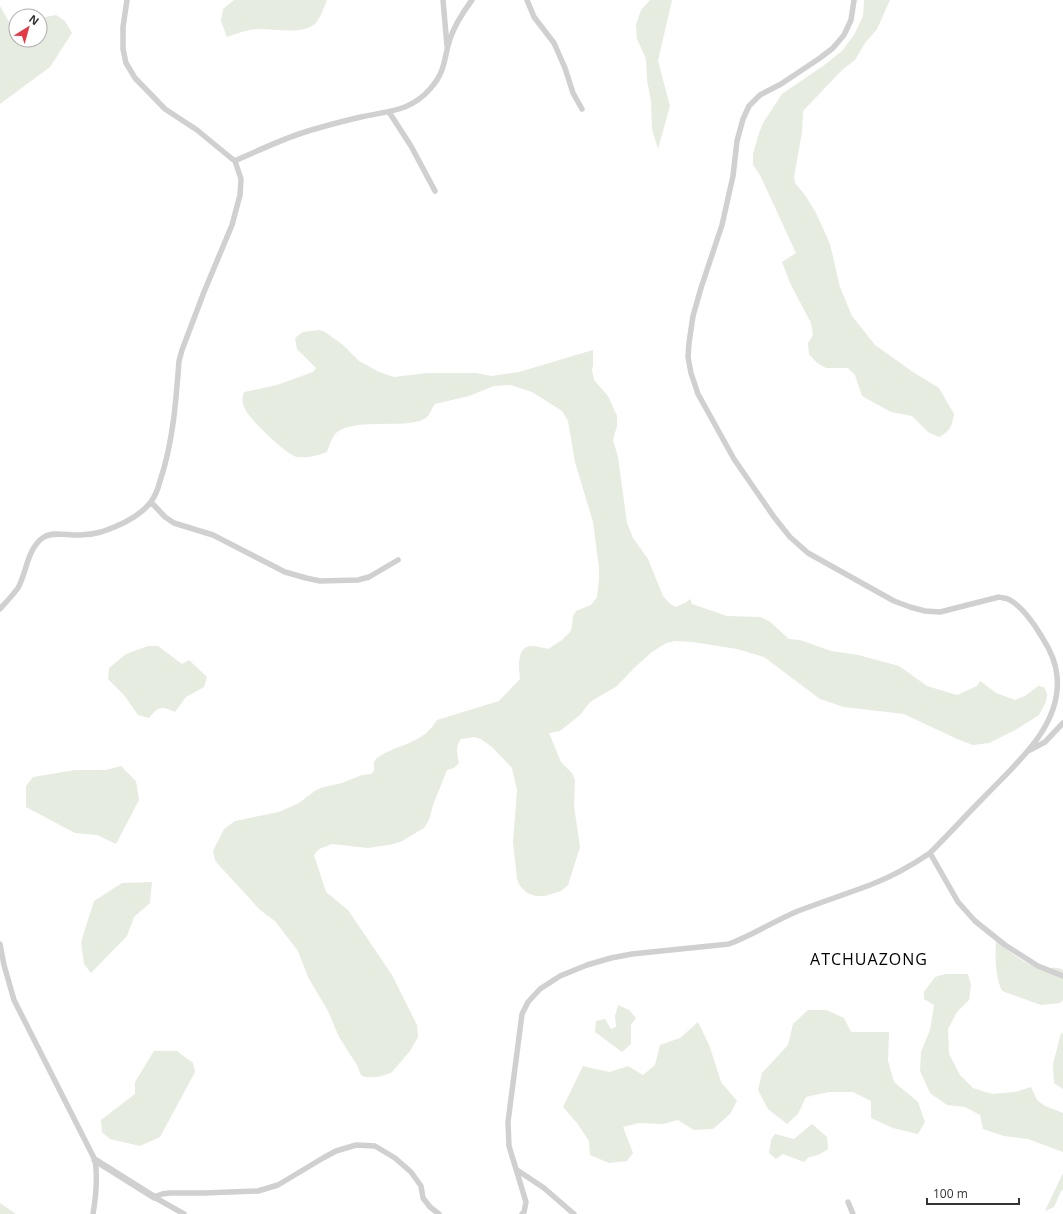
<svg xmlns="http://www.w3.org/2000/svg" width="1063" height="1214" viewBox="0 0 1063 1214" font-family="'Open Sans',sans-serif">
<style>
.green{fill:#e6ecdf}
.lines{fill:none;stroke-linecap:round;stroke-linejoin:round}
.minor{stroke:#d0d0d0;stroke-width:5.5}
.tertiary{stroke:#d0d0d0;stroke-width:7}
.labels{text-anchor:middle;stroke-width:4;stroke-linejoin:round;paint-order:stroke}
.quarter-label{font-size:16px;letter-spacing:1px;fill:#000;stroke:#fff}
</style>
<rect width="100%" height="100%" fill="#fff"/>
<path class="green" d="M234,0H327C324,7 321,17 316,23C302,36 274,28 257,29C247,30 236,34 227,37L221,21L223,9Z
M650,0H672L658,61L670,106L658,149L652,129L651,101L647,80L646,59L637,39L636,25L641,10Z
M864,0H890L877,29L865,43L855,60L842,70L803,111L802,132L794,177L795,183L805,195L816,213L830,244L840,287L852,316L875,345L913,372L939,388L954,414C952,427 950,431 939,437L928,432L912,416L891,412L862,396L855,375L848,368H826L817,363L809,354L808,343L813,335L811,323L790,283L782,262L796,253L760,175L753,165V154L759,133L763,123L782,94L823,66L842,51L854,35L863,16Z
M0,6L9,22L16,24V40H40V18L56,15L65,21L72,33L50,67L0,104Z
M320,330L325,332L343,345L359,361L379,372L394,377L427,373H476L492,376L498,375L519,372L593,350V365L592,370L594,380L608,396L617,416V426L613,440L618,457L627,523L633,538L648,559L663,596L670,604L676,607L685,603L690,599L692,604L727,616L760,617L769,621L789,639L800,640L831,651L858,655L899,666L927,686L957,695L977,686L980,681L996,693L1015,700L1025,696L1038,686L1044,687L1047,694L1046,702L1039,715L1017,729L989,743L973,745L957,739L904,714L844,707L820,699L764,657L737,649L693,642L675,641L666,643L652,652L634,668L617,686L590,702L580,715L560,731L549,733L561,762L572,773L575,780L574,806L580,847L568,885L561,891L545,896H536L527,893L520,886L517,879L513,842L517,790L512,768L492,747L481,739L474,737L461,739C455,747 457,754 459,763L454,768L447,770L433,805L429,820L424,828L402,841L394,844L368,848L332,844L319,849L314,855L326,892L348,910L392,975L417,1025L418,1037L410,1051L391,1073L378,1077H365L361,1075L357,1065L339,1037L328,1011L308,977L298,951L275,921L260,910L218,864L215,860L213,851L224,829L235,821L279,812L299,803L316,790L324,787L342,783L362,775L371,774L374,771V762L377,758C399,743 422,745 437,720L499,701L520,679C519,669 516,646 532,646C537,646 543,648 548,649L562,640L570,632L572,627L573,616L576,611L591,605L597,597L599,579V568L593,522L575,462L568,421L562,411L532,392L511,385L494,386L469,396L435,404C432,408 430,414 427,417C412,431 355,416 336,433C332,437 329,446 327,452C317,456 307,458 297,457C286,455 247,417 244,407C242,401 242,397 244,392L277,385L313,372L316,368L297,349L295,338L303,332Z
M148,646H158L182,664L189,660L207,677L204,687L186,697L175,712C161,706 159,706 149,718L138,715L124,695L108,679L109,668L126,654Z
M121,766L136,781L139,800L116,844L97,835L75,833L26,807V786L33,777L75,770H106Z
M152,882L150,903L134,917L127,936L91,973L84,964L81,942L94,901L122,883Z
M996,941C1008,950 1026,966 1042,968C1049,969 1057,966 1063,970V1000L1060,1003L1041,1005L1002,991C995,975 995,958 996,941Z
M946,974H968L971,985L969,1000L957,1012L948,1029L949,1054L960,1075L973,1088L992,1094L1015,1092L1031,1087L1037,1100L1045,1106L1063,1113V1152L1028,1139L1004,1136L983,1129L980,1115L965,1107L947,1105L930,1093L920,1071L921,1052L930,1030L934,1005L924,999V992L935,977Z
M618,1005L629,1010L636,1018L631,1025V1044L622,1052L595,1032L596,1021L605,1019L611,1029L616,1027L615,1016Z
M808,1010H826L844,1018L851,1032H889L888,1061L894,1082L918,1102L925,1122L918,1134L893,1128L871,1118V1101L853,1092H829L806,1097L798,1114L787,1124L768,1109L758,1090L762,1073L788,1045L793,1024Z
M698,1022L710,1047L721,1082L737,1101L730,1114L713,1129L694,1130L678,1120L663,1124L639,1123L623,1127L633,1153L627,1161L609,1163L590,1155L589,1141L577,1123L563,1107L583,1066L595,1069L610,1072L628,1066L643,1075L655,1065L660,1045L680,1038Z
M1061,1033L1063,1034V1089L1054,1083L1053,1064Z
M154,1051H177L193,1063L195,1072L160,1137L140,1146L110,1139L102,1132L101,1120L135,1094V1082Z
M812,1124L827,1137L828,1149L818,1155L809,1157L804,1162L783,1154L776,1159L769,1153L771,1140L775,1134L794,1139Z
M1063,1173V1190L1061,1191L1054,1207L1045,1211Z
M0,1203L16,1214H0Z"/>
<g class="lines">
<path class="minor" d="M443,0L447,46
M527,0L534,17L554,43L565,68L573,93L582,109
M389,112L411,146L435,191
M235,161C259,150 282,139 308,131C325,126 343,121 361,117C387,111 410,112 430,89C446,71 443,61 450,39C455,24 463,12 472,0
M151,502L165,517L174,523L213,535L285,572L306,578L320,581L358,580L369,577L398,560
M0,609C6,602 13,595 18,588C27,572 27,548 44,537C54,531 69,536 80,535C87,535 94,534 101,532C119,526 138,518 150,503C155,497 158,489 160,481C173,443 176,401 179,361L182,350L204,292L232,225L240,195L241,179L235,161L231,158L197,130L165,109L135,78L126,63L123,49V27L127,0
M1030,750L1045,742L1063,723
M930,853L958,902L975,921L1005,945L1038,966L1063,976
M0,944L4,965L14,1000L95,1160C98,1178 96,1196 93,1214
M517,1170L544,1188L574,1214
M154,1197L162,1194L170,1193H204L258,1191L278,1185L323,1158L336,1151L356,1145L375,1146L395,1158L411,1172L421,1186L423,1198L430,1207L439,1214
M154,1197L184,1214
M848,1202L853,1214
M522,1214L524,1212L526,1202L509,1146L508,1122L522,1014L528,1002L540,989L560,976L587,965L611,958L632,954L729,944C753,935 774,921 798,911C822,902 846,894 870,885C891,877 911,866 930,853C950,833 969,812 989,792C1019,761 1062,724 1057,676C1056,663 1049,648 1042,637C1035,625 1021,605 1008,599C1005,598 1002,598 999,597L940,612L925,611L910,607L894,601L808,553L790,537L774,517L734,459L698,394L691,373L688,357L689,343L693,316L701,288L722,225L733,176L737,141L743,119L749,106L760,95L781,84L820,58L833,48L844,35L851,20L854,0"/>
<path class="tertiary" d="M95,1160L154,1197"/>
</g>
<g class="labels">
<g class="quarter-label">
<text x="869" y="965">ATCHUAZONG</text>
</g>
</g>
<g transform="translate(28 28) rotate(37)"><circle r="19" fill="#ffffff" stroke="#adadad"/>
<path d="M0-3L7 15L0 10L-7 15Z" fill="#e63946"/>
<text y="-6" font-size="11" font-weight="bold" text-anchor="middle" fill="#333333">N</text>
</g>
<path d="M927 1198v6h92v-6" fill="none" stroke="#333333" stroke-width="2"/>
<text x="933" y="1198" font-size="12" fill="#333333" stroke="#ffffff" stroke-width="3" paint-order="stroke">100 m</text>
</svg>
